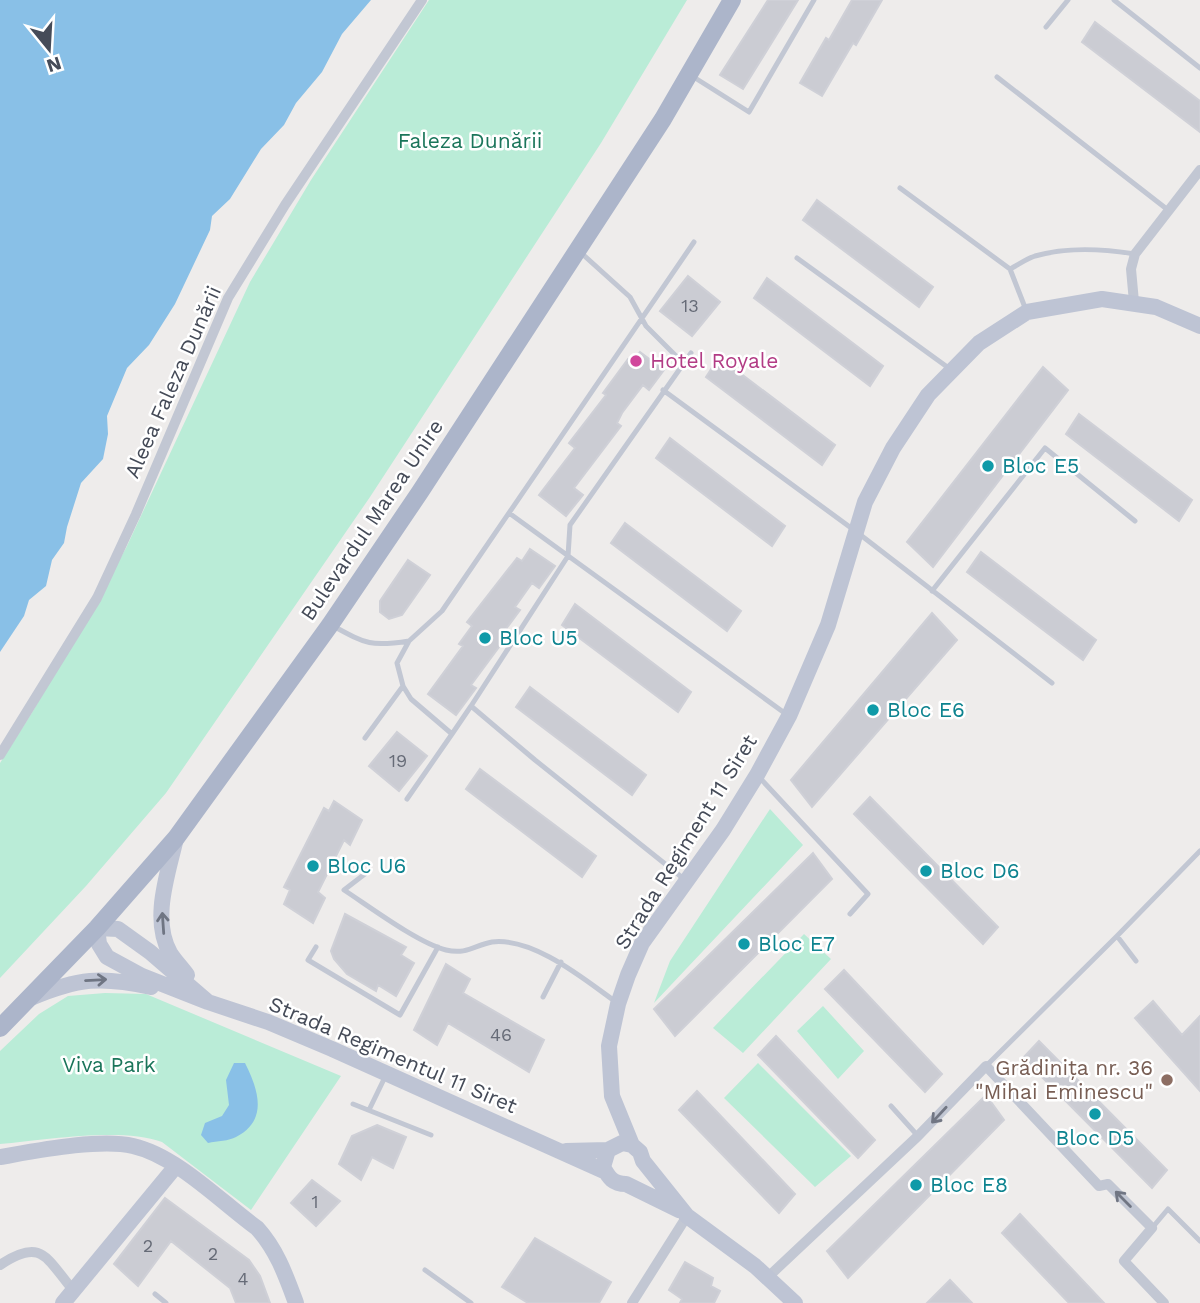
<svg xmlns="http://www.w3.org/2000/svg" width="1200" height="1303" viewBox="0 0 1200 1303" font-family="'Work Sans',sans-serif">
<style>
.green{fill:#baecd7}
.water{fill:#89c0e7}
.building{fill:#cbccd3;stroke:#cfd0d7;stroke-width:2}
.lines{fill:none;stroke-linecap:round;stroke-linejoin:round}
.lane{stroke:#c2c7d3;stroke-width:5}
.street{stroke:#c2c7d3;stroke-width:10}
.secondary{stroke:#bec4d4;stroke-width:16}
.primary{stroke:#acb5ca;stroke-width:18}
.oneway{stroke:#6f7583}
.oneway2{stroke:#717683}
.hotel-dot{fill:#d1479c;stroke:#fff;stroke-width:2.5}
.culture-dot{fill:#0f9aa8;stroke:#fff;stroke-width:2.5}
.education-dot{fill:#8d6e63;stroke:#fff;stroke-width:2.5}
.labels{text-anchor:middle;stroke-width:5;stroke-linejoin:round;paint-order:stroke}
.number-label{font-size:18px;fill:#666b77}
.park-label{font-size:21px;fill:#1a755a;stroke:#fff}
.hotel-label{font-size:21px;fill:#b23c85;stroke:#fff;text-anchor:start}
.street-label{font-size:21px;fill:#454b58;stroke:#fff}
.culture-label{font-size:21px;fill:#0d838f;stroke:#fff;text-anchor:start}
.education-label{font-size:21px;fill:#785e54;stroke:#fff;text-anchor:end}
</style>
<rect width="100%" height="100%" fill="#eeeceb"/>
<path class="green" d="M429,0H687L601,143L370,497L166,793L86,886L0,978V763L33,711L126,548L250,282L311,180Z
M770,809L803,845L654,1003L670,961Z
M804,934L831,959L743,1053L713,1028Z
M105,993L146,994L341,1076L251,1210L162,1142C121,1127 45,1140 0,1144V1051L39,1014L68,996Z
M823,1006L864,1051L838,1079L797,1031Z
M758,1063L851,1156L815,1187L724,1098Z"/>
<path class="water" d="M0,0H371L342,34L322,72L296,103L284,125L261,149L230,199L212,216L210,230L175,304L149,345L127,368L107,416L108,434L103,459L81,483L67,527L64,543L52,560L46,586L29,600L24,616L0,652Z
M234,1063H245C258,1089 269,1120 236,1137C229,1141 217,1141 208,1143L201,1135L205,1123L222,1116L229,1105L226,1080Z"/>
<path class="building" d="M768,0H798L743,89L720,75Z
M852,0H882L856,45L853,43L822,96L800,83L826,38L829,40Z
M1095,22L1200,101V132L1082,42Z
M817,200L933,287L919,307L803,220Z
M688,276L720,302L692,336L660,311Z
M767,278L883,366L870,386L754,298Z
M640,352L664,370L649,390L643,385L622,413L617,423L621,426L574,488L583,495L566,516L539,495L575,448L569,443L606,395L603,393L628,359L633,362Z
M719,357L835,445L822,465L706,377Z
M1043,367L1068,390L933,567L907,542Z
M1079,414L1192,500L1179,521L1066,434Z
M670,438L785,526L772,546L656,458Z
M625,523L741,611L727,631L611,543Z
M530,549L555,566L539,588L532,583L515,607L520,610L506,629L510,632L471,685L476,688L456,715L428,694L463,646L459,644L472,626L467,622L517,558L522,561Z
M981,552L1096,640L1083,660L967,572Z
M408,560L430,575L402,615L389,619L380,612V601Z
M575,604L691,692L678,712L562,625Z
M932,613L957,640L812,807L791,780Z
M530,687L646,775L632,795L516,707Z
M397,732L427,756L399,791L369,766Z
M480,769L596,856L582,877L466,789Z
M870,797L998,927L983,944L854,814Z
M334,801L362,820L350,845L344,840L318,892L325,898L313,923L284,904L290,890L284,887L324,808L329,811Z
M813,853L832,879L675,1036L654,1009Z
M345,914L406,947L401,955L414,963L396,996L378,985L376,991L347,974L334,959L331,951Z
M446,964L470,979L463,993L544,1040L529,1072L448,1023L437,1045L414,1030Z
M844,970L942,1074L925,1092L825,989Z
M1153,1001L1182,1035L1200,1016V1091L1135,1018Z
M776,1036L875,1140L858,1158L758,1055Z
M1039,1041L1167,1170L1152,1188L1023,1058Z
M697,1091L795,1194L779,1213L679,1110Z
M986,1095L1004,1120L848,1278L827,1251Z
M377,1125L406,1137L393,1168L372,1157L361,1180L339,1164L352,1136Z
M312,1180L340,1201L316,1226L291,1203Z
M165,1198L249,1260L260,1276L270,1303H236L230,1288L171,1241L138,1286L114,1264Z
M1020,1214L1104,1303H1069L1002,1233Z
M535,1238L611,1282L599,1303H528L502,1287Z
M685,1262L713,1278L711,1286L720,1291L714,1303H680L682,1299L669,1290Z
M950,1280L972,1303H927Z"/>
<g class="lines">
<path class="lane" d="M1114,0L1200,68
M1046,27L1068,0
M692,76L749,112L814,0
M997,77L1168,210
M900,188L1010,269L1026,310
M579,251L630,297L646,326L683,363
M797,258L950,369
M1010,269C1018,265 1026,259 1035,256C1066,247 1104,249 1135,254
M663,390L858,533L1052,683
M509,513L786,714
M932,591L1045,448L1135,521
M333,626C366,644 371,647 409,641
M471,706L568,556L570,525L691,353
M365,738L403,686
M759,777L868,894L850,914
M407,799L452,734
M370,870L344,890C370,907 418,943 446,950C467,955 475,945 492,942C534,937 585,980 616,1002
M684,879L535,760L471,706L452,734L411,699L403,686L397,663L409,641L442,611L694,242
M1117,936L1200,851
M316,947L308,960L400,1015L438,947
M543,997L561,962
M986,1066L1117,936L1136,961
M353,1104L431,1135
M891,1106L918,1136
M369,1110L386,1075
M1152,1228L1168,1209L1200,1241
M425,1270L471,1303
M155,1294L166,1303"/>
<path class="street" d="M1134,302L1131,269L1135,254L1200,170
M0,755L97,598L136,514L228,298L285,205L422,0
M0,1265C42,1237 46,1258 73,1290
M768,1277L918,1136L986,1066L1099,1186L1108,1184L1152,1228L1124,1261L1164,1303
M632,1303L687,1216"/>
<path class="secondary" d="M176,838C168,874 151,919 170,953C175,961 182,968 187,975
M31,998C78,978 101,976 151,987
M208,1002L150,952L118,929L97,928L99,944L107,957L142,976L208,1002L268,1022L332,1049L606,1172
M632,1145L622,1143L608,1150L603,1167C609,1178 613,1184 626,1184L679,1210
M566,1151L608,1150
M0,1157C35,1151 100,1138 133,1146C177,1156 221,1202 257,1228C277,1250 286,1276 296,1303
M63,1303L176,1166
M795,1303L755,1266L687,1216L643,1161L640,1152L632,1145L612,1096L609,1046L618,1004L628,975L642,943L723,830L757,775L789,716L828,625L865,502L893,448L928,395L979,343L1027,312L1102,299L1156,307L1200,326"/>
<path class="primary" d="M0,1028L97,928L176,838L330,625L420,492L663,119L732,0"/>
</g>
<defs><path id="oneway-shaft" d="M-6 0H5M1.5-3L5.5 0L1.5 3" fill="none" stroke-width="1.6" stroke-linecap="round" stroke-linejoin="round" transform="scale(1.75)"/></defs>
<g class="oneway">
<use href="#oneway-shaft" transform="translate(163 923) rotate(-94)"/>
<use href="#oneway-shaft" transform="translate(96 980) rotate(-3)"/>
</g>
<g class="oneway2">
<use href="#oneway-shaft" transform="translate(939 1115) rotate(133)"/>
<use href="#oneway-shaft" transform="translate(1123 1199) rotate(-135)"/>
</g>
<circle class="hotel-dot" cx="636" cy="361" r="7"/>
<g class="culture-dot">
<circle cx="988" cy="466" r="7"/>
<circle cx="485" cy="638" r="7"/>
<circle cx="873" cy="710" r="7"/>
<circle cx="313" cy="866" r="7"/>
<circle cx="926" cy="871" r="7"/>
<circle cx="744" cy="944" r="7"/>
<circle cx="1095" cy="1114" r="7"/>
<circle cx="916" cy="1185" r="7"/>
</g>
<circle class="education-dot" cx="1167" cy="1080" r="7"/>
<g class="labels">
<g class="number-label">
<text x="690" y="312">13</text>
<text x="398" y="767">19</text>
<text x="501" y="1041">46</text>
<text x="315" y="1208">1</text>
<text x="148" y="1252">2</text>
<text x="213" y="1260">2</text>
<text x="243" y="1285">4</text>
</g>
<g class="park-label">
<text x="470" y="148">Faleza Dunării</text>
<text x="109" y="1072">Viva Park</text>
</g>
<g class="hotel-label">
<text x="650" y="368">Hotel Royale</text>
</g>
<g class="street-label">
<text transform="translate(173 382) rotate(-66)" y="7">Aleea Faleza Dunării</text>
<text transform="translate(372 520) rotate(-56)" y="7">Bulevardul Marea Unire</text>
<text transform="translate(686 842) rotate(-58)" y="7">Strada Regiment 11 Siret</text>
<text transform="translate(393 1055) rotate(23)" y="7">Strada Regimentul 11 Siret</text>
</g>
<g class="culture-label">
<text x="1002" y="473">Bloc E5</text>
<text x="499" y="645">Bloc U5</text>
<text x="887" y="717">Bloc E6</text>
<text x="327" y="873">Bloc U6</text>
<text x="940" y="878">Bloc D6</text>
<text x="758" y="951">Bloc E7</text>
<text x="1095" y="1145" text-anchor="middle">Bloc D5</text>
<text x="930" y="1192">Bloc E8</text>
</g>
<g class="education-label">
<text x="1153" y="1075">Grădinița nr. 36<tspan x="1153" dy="24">"Mihai Eminescu"</tspan></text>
</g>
</g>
<g transform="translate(49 49) rotate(162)" stroke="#ffffff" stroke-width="5" paint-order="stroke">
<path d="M0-5L12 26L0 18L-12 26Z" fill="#454b58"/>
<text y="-10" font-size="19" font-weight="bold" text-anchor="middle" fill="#454b58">N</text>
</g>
</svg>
